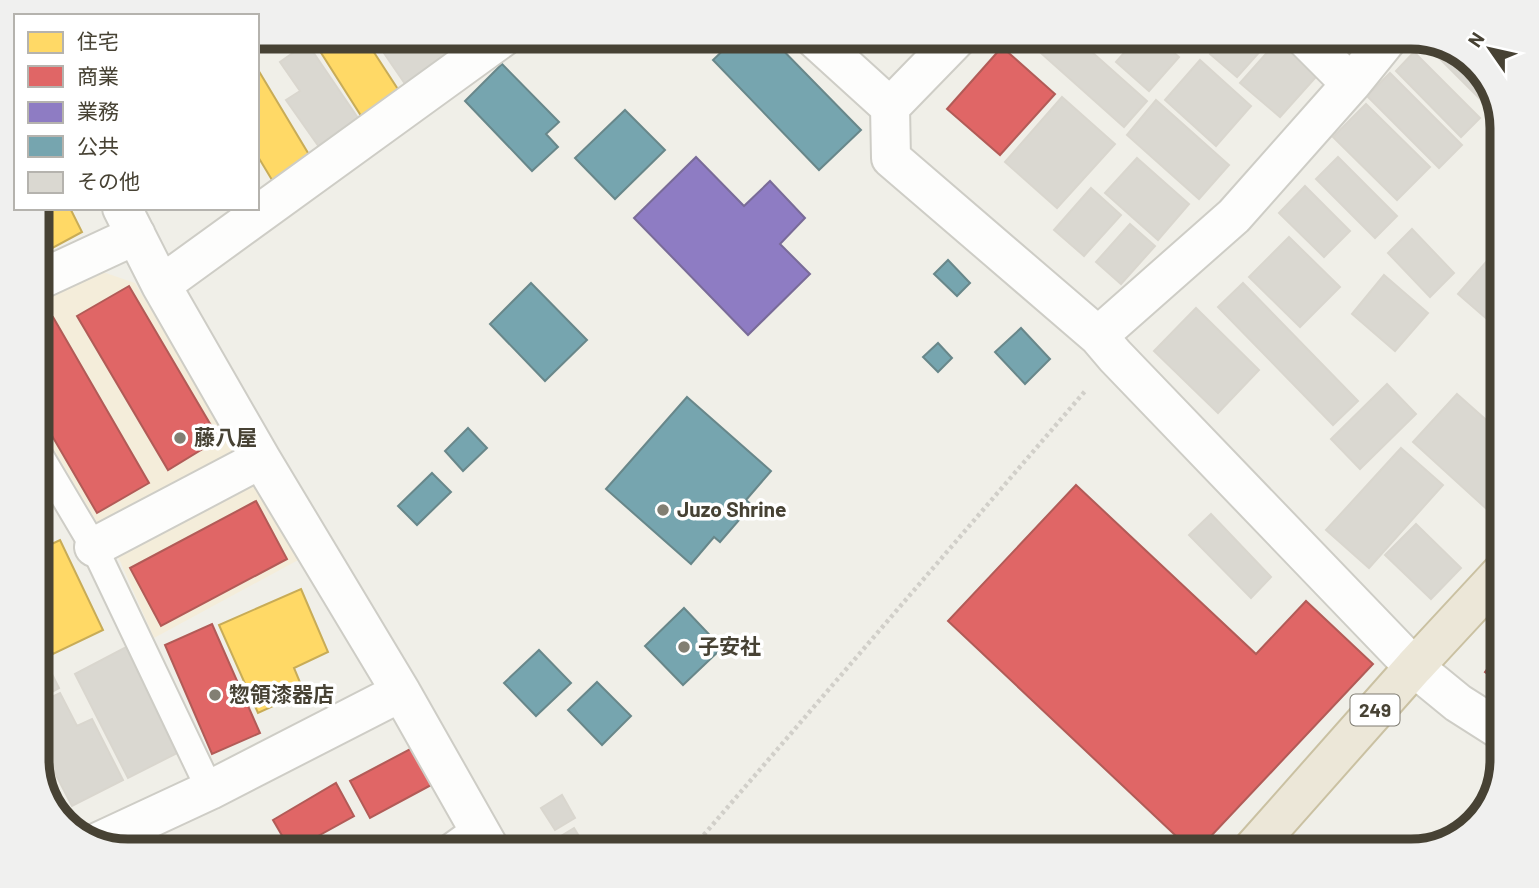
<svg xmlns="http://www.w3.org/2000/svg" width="1539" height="888" viewBox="0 0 1539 888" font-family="Barlow,'Noto Sans JP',sans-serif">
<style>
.commercial{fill:#f4edda}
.homes{fill:#ffd966;stroke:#c8ac57;stroke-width:2}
.shops{fill:#e06666;stroke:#b25b57;stroke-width:2}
.offices{fill:#8e7cc3;stroke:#796b98;stroke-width:2}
.public{fill:#76a5af;stroke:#68878a;stroke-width:2}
.building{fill:#dad8d1;stroke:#d9d6ce;stroke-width:2}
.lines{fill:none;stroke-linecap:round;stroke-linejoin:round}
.lane-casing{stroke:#cecdc6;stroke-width:30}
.street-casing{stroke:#cecdc6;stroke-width:42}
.highway-casing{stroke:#cac1a2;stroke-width:42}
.path{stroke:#d1cfc9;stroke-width:4.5;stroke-dasharray:3.5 3.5;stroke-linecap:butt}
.lane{stroke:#fdfdfc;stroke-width:26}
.street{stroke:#fdfdfc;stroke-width:38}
.highway{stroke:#ece7d8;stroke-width:38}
.poi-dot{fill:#827f73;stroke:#fff;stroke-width:2.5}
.labels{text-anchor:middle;stroke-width:7;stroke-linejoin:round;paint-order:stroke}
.shield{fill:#fff;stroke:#7e7b71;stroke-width:2}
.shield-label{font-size:19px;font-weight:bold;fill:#474234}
.poi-label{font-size:21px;font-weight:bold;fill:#474234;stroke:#fff;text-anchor:start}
.rim{fill:none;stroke:#474234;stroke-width:9}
</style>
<rect width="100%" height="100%" fill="#f0efe8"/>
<path class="commercial" d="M97,270L135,283L300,559L154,638L120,561L37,421V300Z"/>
<path class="homes" d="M311,37H364L403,97L365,122Z
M257,68L311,158L272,180L257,155Z
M37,208H70L82,232L47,251L37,233Z
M60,540L103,630L53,654L37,620V551Z
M301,589L328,652L294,668L304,692L258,713L219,625Z"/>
<path class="shops" d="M1002,47L1055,94L1000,155L947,109Z
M129,286L219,439L168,470L77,316Z
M53,317L149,483L97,513L37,410V326Z
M1076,485L1256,654L1306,601L1373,664L1197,851H1192L948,621Z
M256,501L287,559L161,626L130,568Z
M212,624L260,733L212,754L165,645Z
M1502,649V685L1485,672Z
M414,747L433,784L370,818L350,781Z
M336,783L354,816L291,851L273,820Z"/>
<path class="offices" d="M696,157L744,206L770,181L805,218L780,244L810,274L748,335L634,218Z"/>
<path class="public" d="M737,37H770L861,130L819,170L713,60Z
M502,64L559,122L546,134L558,147L532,171L465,101Z
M625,110L665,150L615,199L575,158Z
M948,260L970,283L957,296L934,274Z
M531,283L587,340L545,381L490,324Z
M1021,328L1050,359L1025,384L995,352Z
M938,343L952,358L938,372L923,357Z
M687,397L771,471L746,500L752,505L720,542L714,537L691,564L606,489Z
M468,428L487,448L463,471L445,451Z
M432,473L451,492L417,525L398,506Z
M684,608L722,648L683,685L645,646Z
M539,650L571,683L536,716L504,683Z
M597,682L631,716L602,745L568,710Z"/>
<path class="building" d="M373,37H486L410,91Z
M882,37H911L896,51Z
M1023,37H1075L1147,101L1124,127Z
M1138,37H1156L1179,57L1149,91L1116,62Z
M1225,37H1273L1237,77L1210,54Z
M1281,37H1287L1323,69L1280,117L1240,83Z
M1420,39L1456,49L1490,82L1494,96L1485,104Z
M307,43L362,124L322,151L286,100L300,91L280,62Z
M1414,52L1480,118L1461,137L1396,71Z
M1200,60L1251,106L1216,146L1165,100Z
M1390,73L1462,145L1439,168L1367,96Z
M1062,97L1115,144L1057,208L1005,162Z
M1156,100L1229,165L1199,199L1127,135Z
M1366,104L1430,167L1397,200L1333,137Z
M1497,107L1502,122V127L1490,115Z
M1338,157L1397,216L1375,238L1316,179Z
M1137,158L1189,204L1158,240L1105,193Z
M1305,186L1350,231L1324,257L1279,213Z
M1091,188L1121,215L1084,256L1054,230Z
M1130,224L1155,246L1121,284L1096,262Z
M1412,229L1454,273L1430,297L1388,253Z
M1289,237L1340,287L1300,327L1249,277Z
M1494,253L1502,260V332L1458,294Z
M1384,275L1428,313L1395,351L1352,314Z
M1243,283L1358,401L1333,425L1218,307Z
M1196,308L1259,370L1218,413L1154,351Z
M1387,384L1416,414L1360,469L1331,439Z
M1457,394L1502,434V523L1413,442Z
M1401,448L1443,485L1369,568L1326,530Z
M37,478L46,493L37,498Z
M1211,514L1271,577L1251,598L1189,535Z
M1416,524L1461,568L1431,599L1385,555Z
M37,644L59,688L37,700Z
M128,646L181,751L128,778L75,674Z
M60,693L77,726L92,719L123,780L72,806L42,748L37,751V704Z
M562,795L575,818L555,830L541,808Z
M574,828L588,851H556L551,842Z"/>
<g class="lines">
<g class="lane-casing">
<path id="lane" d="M37,451L94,547L210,790
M445,851L477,828"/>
</g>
<g class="street-casing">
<path id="street" d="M813,37L890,107L891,158L1098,336L1115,356L1414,667L1458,703L1502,731
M1304,37L1351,84
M890,107L958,37
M122,208L161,285L261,459L401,692L491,851
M37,281L136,235
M161,285L503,37
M1098,336L1234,216L1351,84L1389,37
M94,547L261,459
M96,843L210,790L401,692"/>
</g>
<g class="highway-casing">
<path id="highway" d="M1251,851L1414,667L1502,572"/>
</g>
<path class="path" d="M690,851L1086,390"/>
<use href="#lane" class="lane"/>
<use href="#street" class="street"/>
<use href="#highway" class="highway"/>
</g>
<g class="poi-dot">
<circle cx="180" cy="438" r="7"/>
<circle cx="663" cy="510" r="7"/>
<circle cx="684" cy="647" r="7"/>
<circle cx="215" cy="695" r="7"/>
</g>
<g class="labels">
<rect class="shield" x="1350.5" y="694.5" width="49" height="31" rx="5"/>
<g class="shield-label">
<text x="1375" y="717">249</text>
</g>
<g class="poi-label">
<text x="194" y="445">藤八屋</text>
<text x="677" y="517">Juzo Shrine</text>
<text x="698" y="654">子安社</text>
<text x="229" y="702">惣領漆器店</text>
</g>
</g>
<path d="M0 0H1539V888H0ZM128 49H1411A79 79 0 0 1 1490 128V760A79 79 0 0 1 1411 839H128A79 79 0 0 1 49 760V128A79 79 0 0 1 128 49Z" fill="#f0f0ef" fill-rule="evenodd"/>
<path class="rim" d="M128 49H1411A79 79 0 0 1 1490 128V760A79 79 0 0 1 1411 839H128A79 79 0 0 1 49 760V128A79 79 0 0 1 128 49Z"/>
<rect x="14" y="14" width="245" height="196" fill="#ffffff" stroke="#b5b3ae" stroke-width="2"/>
<rect x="28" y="32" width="35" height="21" fill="#ffd966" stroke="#b5b3ae" stroke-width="2"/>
<text x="77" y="49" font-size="21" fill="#474234">住宅</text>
<rect x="28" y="66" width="35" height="21" fill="#e06666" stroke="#b5b3ae" stroke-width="2"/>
<text x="77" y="84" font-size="21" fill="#474234">商業</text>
<rect x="28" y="102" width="35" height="21" fill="#8e7cc3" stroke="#b5b3ae" stroke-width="2"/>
<text x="77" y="119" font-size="21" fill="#474234">業務</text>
<rect x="28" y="136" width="35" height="21" fill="#76a5af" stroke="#b5b3ae" stroke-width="2"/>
<text x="77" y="154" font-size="21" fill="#474234">公共</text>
<rect x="28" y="172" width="35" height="21" fill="#dad8d1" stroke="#b5b3ae" stroke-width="2"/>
<text x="77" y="189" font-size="21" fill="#474234">その他</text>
<g transform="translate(1490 49) rotate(304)" stroke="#ffffff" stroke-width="5" paint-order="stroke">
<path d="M0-5L12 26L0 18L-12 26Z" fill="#474234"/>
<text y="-10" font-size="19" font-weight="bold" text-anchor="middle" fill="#474234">N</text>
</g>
</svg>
